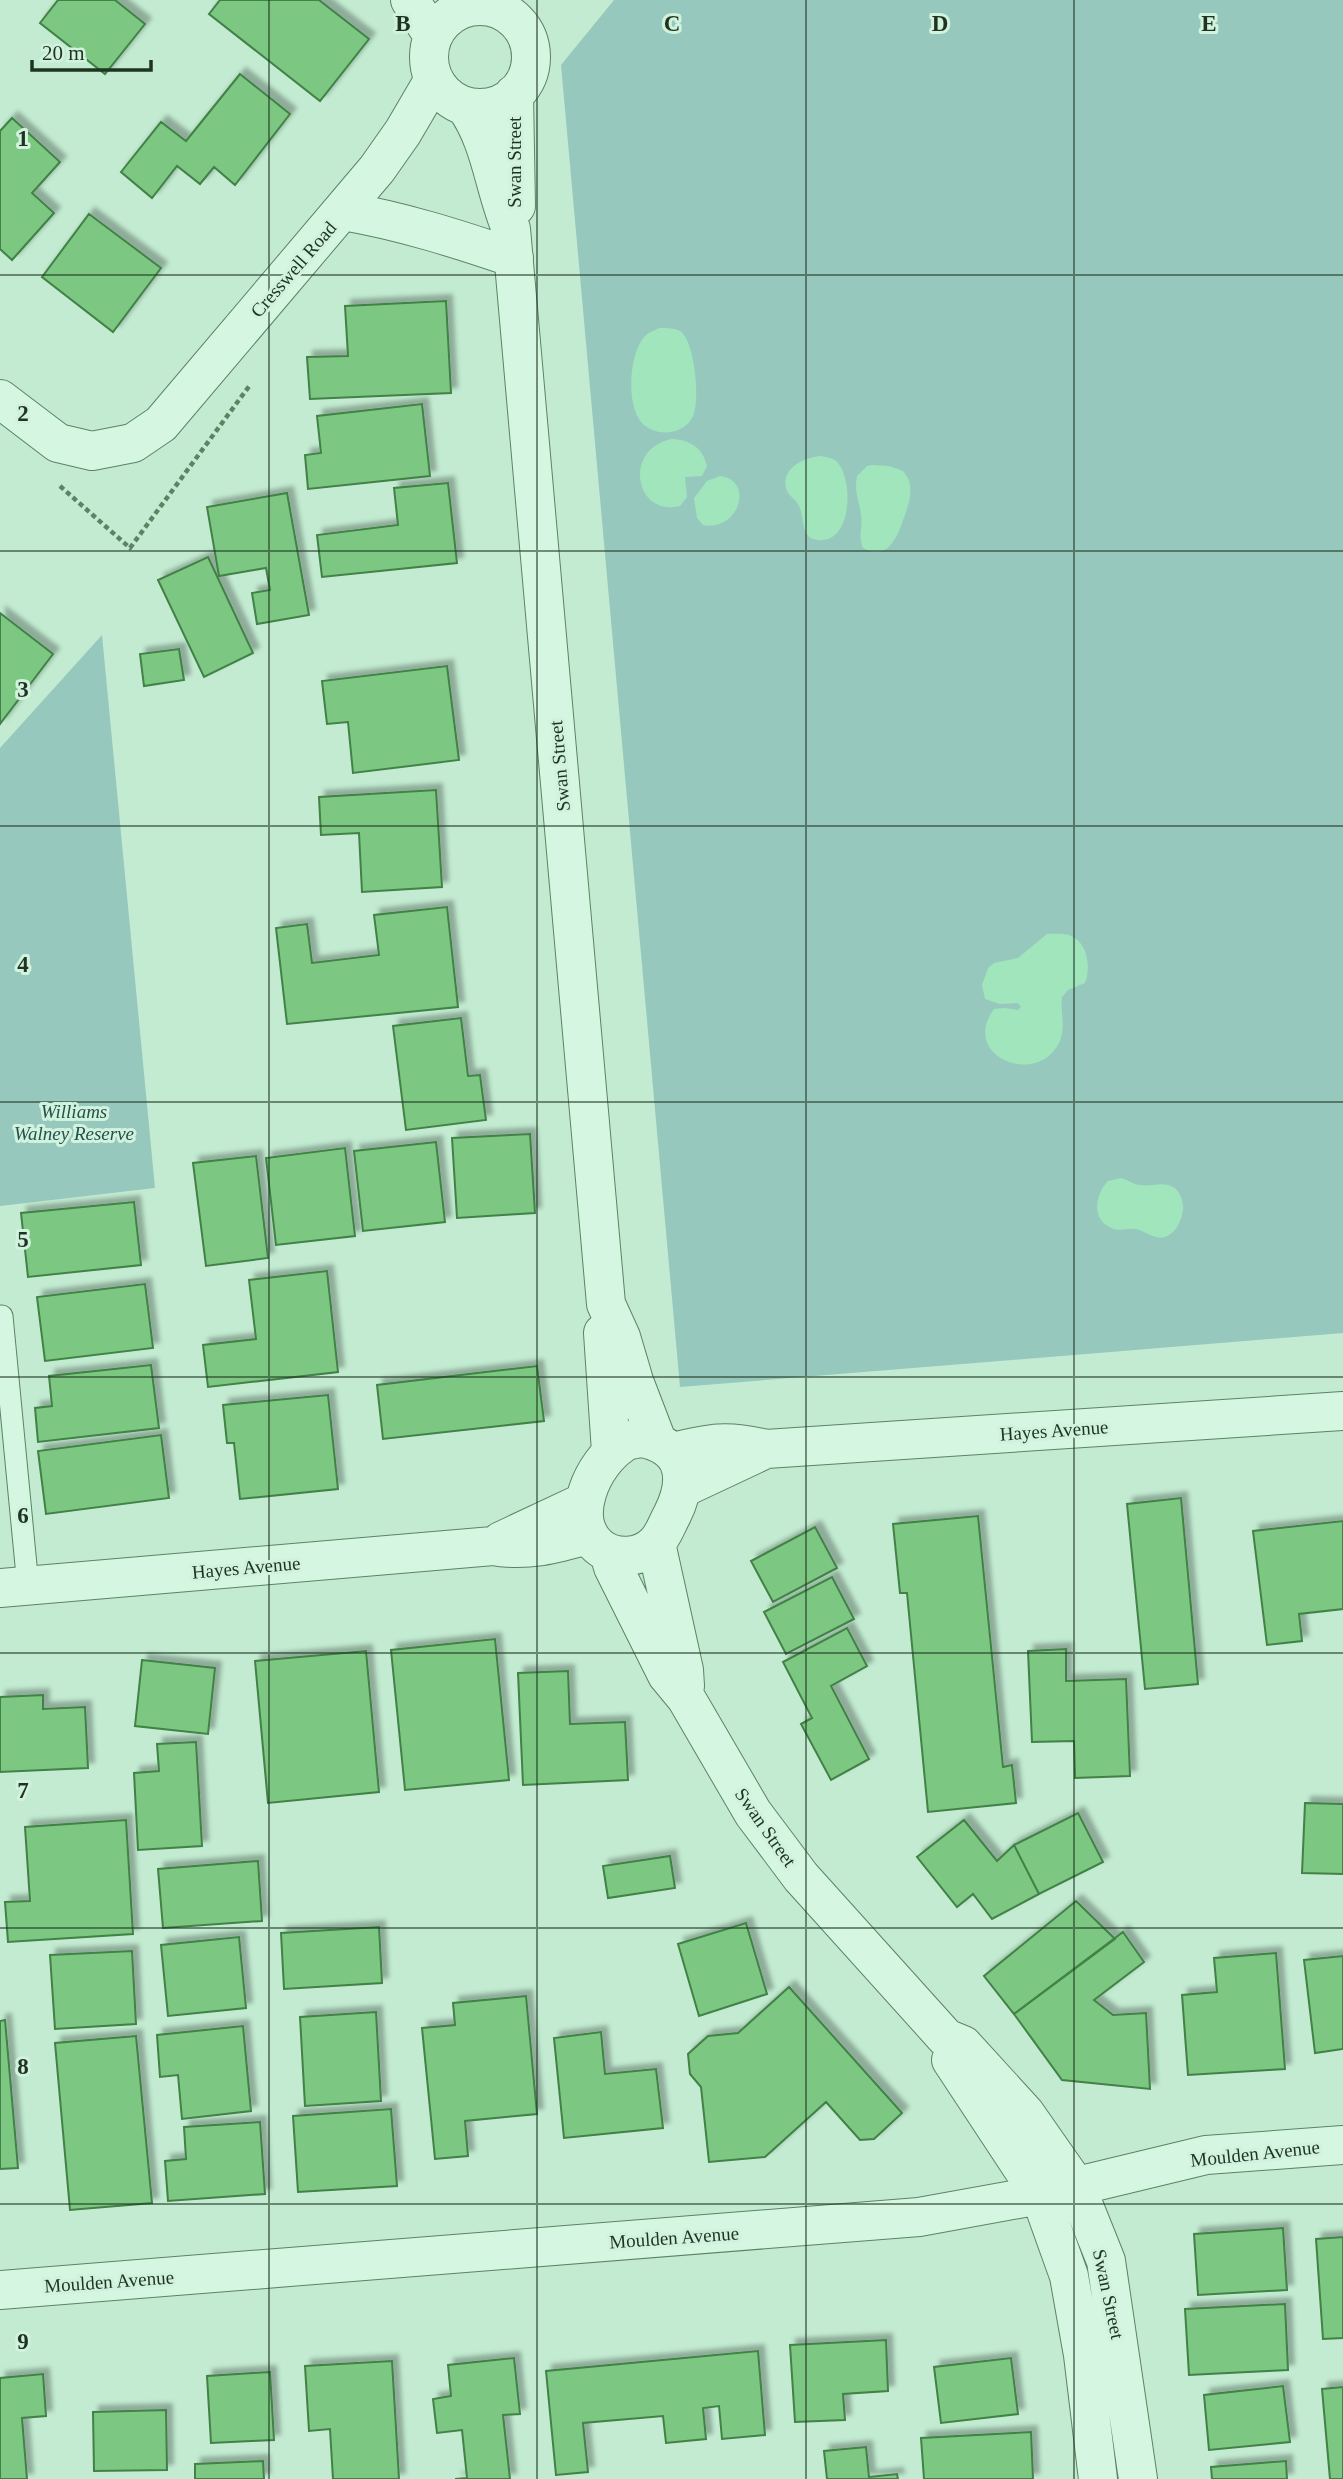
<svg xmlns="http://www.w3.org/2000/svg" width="1343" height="2479" viewBox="0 0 1343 2479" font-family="'Times New Roman',serif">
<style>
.green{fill:#97c8be}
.sand{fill:#a1e5bd}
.building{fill:#7bc781;stroke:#428146;stroke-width:2;filter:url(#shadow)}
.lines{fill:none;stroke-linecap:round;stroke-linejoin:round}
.lane-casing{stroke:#5b8463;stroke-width:23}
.street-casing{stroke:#5b8463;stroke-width:40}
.path{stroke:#5b8463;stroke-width:4.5;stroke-dasharray:5 3.5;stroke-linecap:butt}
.lane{stroke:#d5f6e1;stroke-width:21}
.street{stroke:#d5f6e1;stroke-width:38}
.grid{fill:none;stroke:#1e3421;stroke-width:2;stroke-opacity:0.55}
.labels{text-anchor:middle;stroke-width:6;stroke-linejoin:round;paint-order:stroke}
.street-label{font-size:19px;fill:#1e3421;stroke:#d1f3de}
.park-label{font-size:19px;font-style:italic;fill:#26504c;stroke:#d1f3de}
.grid-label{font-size:23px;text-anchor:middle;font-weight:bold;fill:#1e3421;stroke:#d1f3de;stroke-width:6;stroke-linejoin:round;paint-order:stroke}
</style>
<defs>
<filter id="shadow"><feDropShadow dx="6" dy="-6" stdDeviation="2" flood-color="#0004"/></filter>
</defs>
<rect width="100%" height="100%" fill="#c2ebd1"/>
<path class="green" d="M614,0H1343V1333L680,1387L561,65Z
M102,635L155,1188L0,1206V748Z"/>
<path class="sand" d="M659,328C666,328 674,328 680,331C695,340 701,404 692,418C682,436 654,437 641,422C626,404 629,353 645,336C649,332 654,331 659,328Z
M672,439C690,440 703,448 707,466L702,476L685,477L687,497L680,506C634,517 623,448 672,439Z
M821,456C826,457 832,458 836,461C854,477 853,544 818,540C800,539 805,518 799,506C796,499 788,496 786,488C781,468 805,457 821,456Z
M872,465L889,466L903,471C906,475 910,480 910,485C912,498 906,512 902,523C895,542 886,560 863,548C858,536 863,526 861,515C859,499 854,493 857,476L867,466Z
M720,476C755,480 739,532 703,525L697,518L694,498L707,481Z
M1047,934C1055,934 1064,933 1071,936C1088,943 1091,968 1085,983L1068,990L1062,997C1060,1011 1066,1026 1060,1041C1038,1089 959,1056 994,1009L1005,1008L1018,1010L1021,1007L1018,1003L1000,1004L985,999L982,985L988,968L994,963L1018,958Z
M1121,1178C1128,1180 1134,1185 1141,1185C1152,1187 1162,1181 1173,1187C1179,1190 1182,1198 1183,1205C1184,1219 1173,1242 1156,1237C1149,1235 1143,1231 1136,1229C1129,1228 1121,1231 1114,1229C1091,1222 1094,1196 1108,1181Z"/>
<path class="building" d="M58,0H115L145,24L105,74L40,23Z
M220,0H319L369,39L320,101L209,14Z
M240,74L290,114L235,185L214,167L200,184L177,166L152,198L121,172L161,122L186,141Z
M12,118L60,162L32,193L54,213L12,260L0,249V131Z
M89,214L161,268L113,332L42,277Z
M446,301L451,393L310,399L307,357L348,356L345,306Z
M422,404L430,476L308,489L305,455L321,453L317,416Z
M448,483L457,563L322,577L317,535L398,525L394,488Z
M287,493L309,615L257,624L252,593L270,590L266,568L219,576L207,507Z
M208,557L253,653L204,677L158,580Z
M0,613L53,654L0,724Z
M179,649L184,680L144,686L140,654Z
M447,666L459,760L353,773L348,722L327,724L322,681Z
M436,790L442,887L362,892L359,833L321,835L319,797Z
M447,907L458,1007L287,1024L276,928L307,924L312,963L379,955L374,915Z
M461,1018L468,1076L480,1075L486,1120L406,1130L393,1026Z
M530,1134L535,1213L457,1218L452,1138Z
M436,1142L445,1222L363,1231L354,1151Z
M345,1148L355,1236L276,1245L266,1158Z
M256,1156L268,1258L206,1266L193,1163Z
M134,1202L141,1265L28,1277L21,1213Z
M327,1271L338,1372L208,1387L203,1345L256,1339L249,1280Z
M145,1284L153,1348L45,1361L37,1297Z
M151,1365L159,1428L38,1442L35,1408L52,1406L49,1376Z
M537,1366L544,1421L383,1439L377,1385Z
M328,1395L338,1489L240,1499L234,1443H227L223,1405Z
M161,1435L169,1498L46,1514L38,1451Z
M1181,1498L1198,1684L1145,1689L1127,1504Z
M978,1516L1003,1767L1012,1765L1016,1803L928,1812L907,1593H900L893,1524Z
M1343,1521V1609L1299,1614L1302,1641L1267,1645L1253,1531Z
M815,1527L837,1568L773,1602L751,1561Z
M832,1577L854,1619L786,1654L764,1612Z
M847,1628L867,1666L831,1686L869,1759L831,1780L801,1724L812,1718L783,1662Z
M495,1639L509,1780L405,1790L391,1650Z
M1066,1649V1681L1126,1679L1130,1776L1075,1778L1074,1741L1032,1742L1028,1651Z
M366,1651L379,1792L268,1803L255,1661Z
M142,1660L215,1668L208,1734L135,1726Z
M568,1671L570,1724L625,1722L628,1780L523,1785L518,1673Z
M43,1695V1709L85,1707L88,1768L0,1772V1697Z
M196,1742L202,1846L138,1850L134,1773L159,1771L157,1744Z
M1305,1803L1343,1804V1874L1302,1873Z
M1078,1813L1103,1862L1039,1894L1014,1845Z
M126,1820L133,1934L8,1942L5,1902L30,1901L25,1827Z
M964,1820L997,1861L1014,1845L1039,1894L992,1919L973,1894L957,1907L917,1857Z
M670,1856L675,1888L608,1898L603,1866Z
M258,1861L262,1921L163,1928L158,1869Z
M1076,1901L1115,1939L1014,2014L984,1976Z
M746,1923L767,1994L699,2016L678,1944Z
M379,1927L382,1983L284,1989L281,1933Z
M1123,1932L1144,1962L1094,2000L1113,2015L1146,2013L1150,2089L1062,2080L1014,2014Z
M239,1937L246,2008L168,2016L161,1945Z
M132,1951L136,2024L55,2029L50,1955Z
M1276,1953L1285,2069L1188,2075L1182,1995L1217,1992L1214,1958Z
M1343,1956V2049L1315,2053L1304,1960Z
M789,1987L902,2113L874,2139L860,2140L826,2102L765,2157L709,2162L701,2087L690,2074L688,2054L708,2036L738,2033Z
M526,1996L537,2114L465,2121L468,2156L435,2159L422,2028L455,2025L453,2003Z
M376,2012L381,2101L305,2106L300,2017Z
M5,2020L18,2168L0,2169V2021Z
M243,2026L251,2111L182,2119L178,2075L160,2077L157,2035Z
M601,2032L605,2074L656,2069L663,2128L564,2138L554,2038Z
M136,2036L152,2203L70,2210L55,2043Z
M391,2109L397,2186L298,2192L293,2116Z
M260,2122L265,2194L168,2201L165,2161L186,2159L184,2127Z
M1283,2228L1287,2290L1198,2295L1194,2234Z
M1343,2237V2338L1323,2339L1316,2239Z
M1285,2304L1288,2370L1189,2375L1185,2309Z
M886,2340L888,2391L843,2394L845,2420L795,2422L790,2345Z
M758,2351L765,2435L722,2439L719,2406L703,2408L706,2439L666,2443L663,2416L583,2423L588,2472L556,2475L546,2371Z
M514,2358L520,2414L503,2415L510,2479H455L467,2478L462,2430L437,2433L433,2399L451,2396L448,2365Z
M1011,2358L1018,2414L941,2423L934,2367Z
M392,2361L399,2479H333L330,2429L309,2431L305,2366Z
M270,2372L274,2440L211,2443L207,2376Z
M43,2374L46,2416L22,2418L27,2479H0V2378Z
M1283,2386L1290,2442L1209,2450L1204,2395Z
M1343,2387V2479H1330L1322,2389Z
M166,2410L167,2470L94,2471L93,2412Z
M1031,2432L1033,2479H924L921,2438Z
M866,2447L869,2477L897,2474L898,2479H827L824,2451Z
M263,2461L264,2479H195V2464Z
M1286,2461L1287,2479H1212L1211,2467Z"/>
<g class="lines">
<g class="lane-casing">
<path id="lane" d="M2,1316L28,1586"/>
</g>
<g class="street-casing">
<path id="street" d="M410,0L433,36
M429 57a51 51 0 1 1 102 0a51 51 0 1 1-102 0Z
M514,94L516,206
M465,106C491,142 494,189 511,229L606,1304L621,1337L634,1381L657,1441
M343,211C402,221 458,239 514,258
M0,399L58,443L92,451L133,443L161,424L377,169L403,132L434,79
M603,1333L611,1452
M642,1438C686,1447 690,1479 672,1515C667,1524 663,1536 656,1543C641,1559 614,1560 598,1546C567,1518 593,1463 622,1444C627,1440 635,1439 642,1438Z
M672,1452C710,1443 727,1439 766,1449L1343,1411
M683,1488L766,1449
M501,1541L584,1502
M656,1543L684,1670L685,1686
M609,1553L613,1567L667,1675L686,1698L753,1813L801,1877L946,2038L963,2045L1025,2113L1076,2186L1106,2261L1138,2479
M0,1588L493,1546C527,1552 556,1544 588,1535
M951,2060L1040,2195L1069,2276L1083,2355L1098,2479
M0,2290L919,2217L1040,2195L1206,2155L1343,2145"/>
</g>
<path class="path" d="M60,486L130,548L250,385"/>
<use href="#lane" class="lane"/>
<use href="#street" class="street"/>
</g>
<path class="grid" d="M269,0V2479M537,0V2479M806,0V2479M1074,0V2479M0,275H1343M0,551H1343M0,826H1343M0,1102H1343M0,1377H1343M0,1653H1343M0,1928H1343M0,2204H1343"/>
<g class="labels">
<g class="street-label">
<text transform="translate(514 162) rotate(-90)" y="7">Swan Street</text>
<text transform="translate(293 269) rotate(-49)" y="7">Cresswell Road</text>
<text transform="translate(559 766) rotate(-95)" y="7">Swan Street</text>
<text transform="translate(1054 1430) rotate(-4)" y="7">Hayes Avenue</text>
<text transform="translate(246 1567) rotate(-5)" y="7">Hayes Avenue</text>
<text transform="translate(766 1827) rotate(55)" y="7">Swan Street</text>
<text transform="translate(1255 2153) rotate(-6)" y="7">Moulden Avenue</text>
<text transform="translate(674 2237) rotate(-4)" y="7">Moulden Avenue</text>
<text transform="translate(109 2281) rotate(-4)" y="7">Moulden Avenue</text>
<text transform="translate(1109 2294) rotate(78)" y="7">Swan Street</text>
</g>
<g class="park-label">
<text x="74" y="1118">Williams<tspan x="74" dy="22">Walney Reserve</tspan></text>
</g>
</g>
<g class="grid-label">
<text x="403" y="31">B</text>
<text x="672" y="31">C</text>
<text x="940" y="31">D</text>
<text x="1209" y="31">E</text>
<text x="23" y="146">1</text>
<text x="23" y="421">2</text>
<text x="23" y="697">3</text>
<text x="23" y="972">4</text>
<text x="23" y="1247">5</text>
<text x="23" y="1523">6</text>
<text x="23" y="1798">7</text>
<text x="23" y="2074">8</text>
<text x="23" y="2349">9</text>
</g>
<path d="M32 60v10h119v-10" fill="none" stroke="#1e3421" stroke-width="3.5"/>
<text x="42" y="60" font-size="21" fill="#1e3421" stroke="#d1f3de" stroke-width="5" paint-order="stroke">20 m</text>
</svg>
